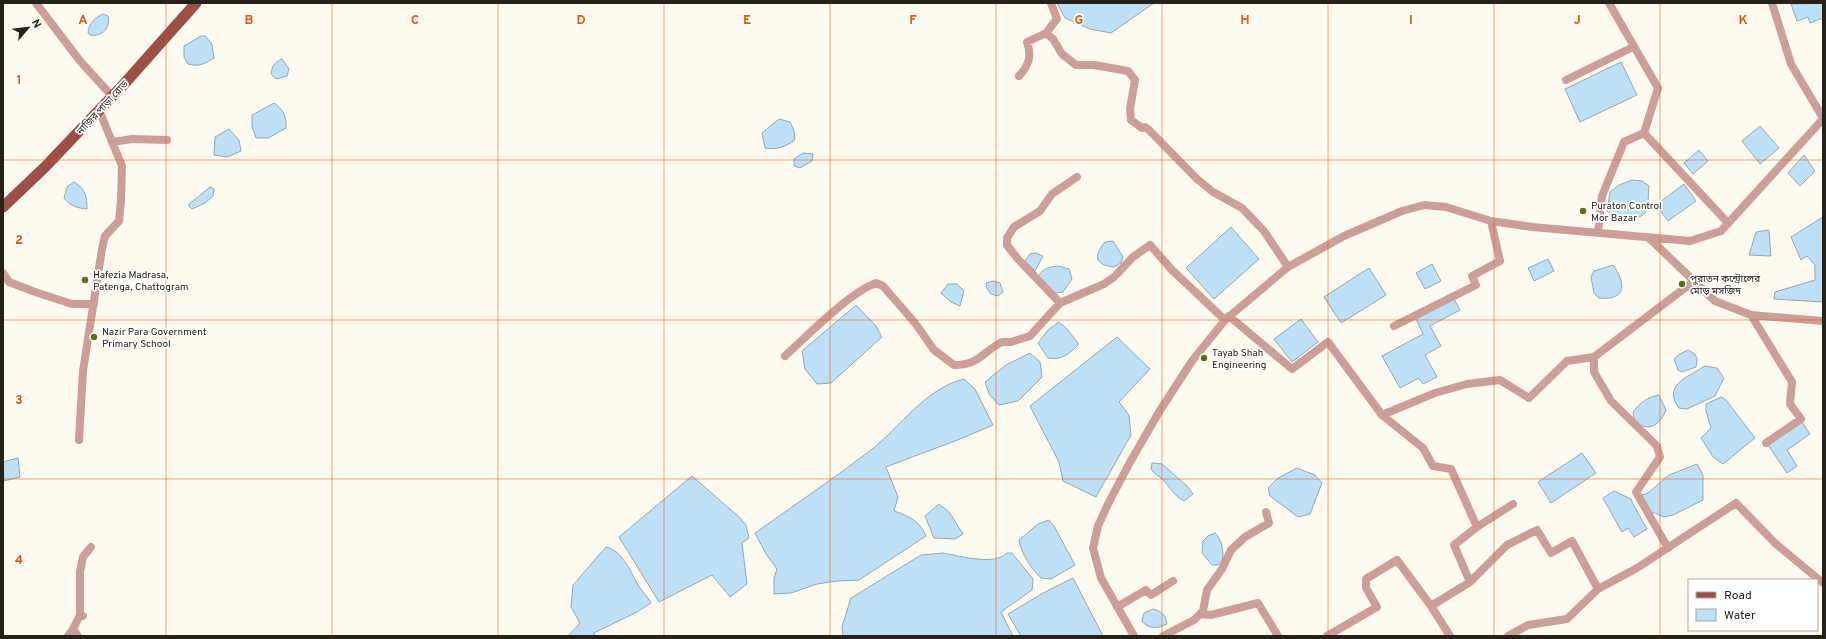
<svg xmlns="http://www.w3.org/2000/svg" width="1826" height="639" viewBox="0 0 1826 639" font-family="Overpass,'Noto Sans Bengali',sans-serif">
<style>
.water{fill:#bde0f7;stroke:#90a7b4}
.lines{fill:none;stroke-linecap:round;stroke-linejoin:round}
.minor{stroke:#cb9e98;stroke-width:8}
.major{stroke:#9c4f48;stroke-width:11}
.grid{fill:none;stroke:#e8590c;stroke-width:1;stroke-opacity:0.55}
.poi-dot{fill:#5d6f1d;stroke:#fff;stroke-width:1.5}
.labels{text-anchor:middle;stroke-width:3.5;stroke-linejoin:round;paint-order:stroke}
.street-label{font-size:10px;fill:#272219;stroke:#fff}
.poi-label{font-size:10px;fill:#272219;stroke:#fff;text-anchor:start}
.grid-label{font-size:13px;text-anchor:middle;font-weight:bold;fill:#e8590c;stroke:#fff;stroke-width:3.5;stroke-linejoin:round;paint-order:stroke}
</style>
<rect width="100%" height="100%" fill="#fffaef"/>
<path class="water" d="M1057,3H1154L1111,33L1090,29L1065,18Z
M1823,3V18L1810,23L1808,17L1797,21L1791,4Z
M103,14L108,16C111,28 102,37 90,35L88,33C88,24 96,17 103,14Z
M201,36H205L212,44L214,58C205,64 198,67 188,64L184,57V46Z
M282,59L289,69L287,76L276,79L271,74C272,66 274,63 282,59Z
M1621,62L1637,95L1580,122L1565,89Z
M274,103C283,109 287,117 286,128L268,138H256L252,126V115Z
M779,119L790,122L794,130L795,140C785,147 777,150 765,148L762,133Z
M1760,126L1779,148L1760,164L1742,141Z
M229,129L239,140L241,151L227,157L214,155L215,137Z
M1699,150L1708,161L1693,174L1684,163Z
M803,153L813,154L812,161L800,168L794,166V159Z
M1804,155L1815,171L1800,186L1788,173Z
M1632,180L1642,181L1649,186C1648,194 1649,204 1646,211C1641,223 1614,218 1607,211L1610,192L1619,185Z
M74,182C86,189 87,197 87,209C77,208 70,206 64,198L67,187Z
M1684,184L1696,201L1668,221L1656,205Z
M210,187L214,189L213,196L205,203L192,209L188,205Z
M1823,217V302L1774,299L1775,292L1815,280V265L1807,256L1801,260L1791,237Z
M1231,227L1259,259L1214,299L1186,268Z
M1769,230L1771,256L1749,255L1756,232Z
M1113,241L1123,257L1121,263L1114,267C1095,265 1093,256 1105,242Z
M1036,253L1043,256L1035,271L1025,261L1030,254Z
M1548,259L1554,271L1534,281L1528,268Z
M1432,264L1441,281L1425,289L1416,273Z
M1613,265C1626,283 1627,301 1599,298L1594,293L1591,277L1594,271Z
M1058,266L1069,269L1072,279L1063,292L1055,293L1039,276C1043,268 1049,267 1058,266Z
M1369,268L1386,295L1341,323L1324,297Z
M993,281L1000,283L1003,292L998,296L991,294L987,289L986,283Z
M948,284H957L964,291L960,306L951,302L941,293Z
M1454,299L1460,310L1430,326L1441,346L1425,355L1437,377L1423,384L1419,378L1400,388L1382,356L1423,334L1416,319Z
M856,305L876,326L882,337L831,383L817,384L805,369L802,351Z
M1301,319L1318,342L1292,362L1274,339Z
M1059,322L1066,328L1079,344C1070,353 1062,361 1048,358L1038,343L1048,330Z
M1117,337L1150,369L1119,402L1129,415L1131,435L1096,497L1063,481L1059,462L1030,406Z
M1688,350L1695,354L1697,359L1696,367L1682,372L1678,370L1674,359L1680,354Z
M1030,353L1040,362L1042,377L1018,401L999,405L989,394L985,382L1006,365Z
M1705,366L1717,368L1724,378L1715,396L1687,409L1679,408C1662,385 1688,377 1705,366Z
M964,379L975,389L993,425L960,439L886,467L898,497L894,511C909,516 920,521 926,536L859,580L837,581L817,584L791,593L774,594V578L777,569L766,554L755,533C793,506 833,479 871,450C900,427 926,388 964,379Z
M1659,395L1666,410C1660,425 1649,433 1634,421L1633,412C1640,403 1647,397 1659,395Z
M1721,397L1726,400L1755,438L1723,464L1713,457L1701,438L1711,428L1706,411V404Z
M1802,422L1810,434L1787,450L1797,466L1787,473L1768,445Z
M1582,453L1596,473L1551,503L1538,482Z
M18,458L20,477L4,481L3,462Z
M1152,463L1162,464L1187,486L1193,494L1184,501C1173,495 1171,488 1163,480C1158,475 1154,474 1151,469Z
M1697,464L1703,475V500L1673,515L1664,517L1649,511L1642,495L1648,493L1669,475Z
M1297,468L1315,475L1322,483L1310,514L1298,517L1270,496L1268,488L1278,478Z
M692,476L738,516L746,525L749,538L742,543L747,584L730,597L712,575L659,602L619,537Z
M1614,491L1631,499L1634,506L1647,529L1634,537L1628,528L1622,532L1603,498Z
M939,504L949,512L963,534L955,539L934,538L925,516Z
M1049,520L1054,526L1075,565L1051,579L1041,578C1030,567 1022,555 1019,540L1038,524Z
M1215,533C1221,538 1225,553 1222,560C1221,562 1219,564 1218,565H1212L1202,553L1203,541L1208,536Z
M606,547C623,551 630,571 638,585C642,591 647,596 651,603L637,612L594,633V636H568L580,623L571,607L573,585Z
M943,553C960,556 995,566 1007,553H1012L1033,579L1032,590L1001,612L1013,636H843L842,627L851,598L921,555Z
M1073,578L1103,636H1021L1008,614L1043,593Z
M1153,609C1161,611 1166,615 1167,624C1158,629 1148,629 1142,621L1144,613Z"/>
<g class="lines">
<path class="minor" d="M36,3L80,61L112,96
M1772,3L1791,64L1823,118
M1046,33L1053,39L1062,54L1076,65H1094L1128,71L1135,80L1130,109L1131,120L1142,128L1145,127L1148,129L1197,179L1213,192L1242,208L1264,231L1288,267
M1019,76C1029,65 1032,56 1027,42L1046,33L1057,19L1051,3
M1566,80L1633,47
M1644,133L1728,223
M113,142L132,139L167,140
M1598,232L1602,196L1624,142L1644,133L1658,88L1609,3
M1649,238L1715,301L1751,315L1823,321
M3,273L9,282L38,293L72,304H94
M1060,303L1017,258L1007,245V238L1014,227L1040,211L1052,194L1077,177
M1751,315L1792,382L1790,404L1801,419L1766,443
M1229,316L1292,369L1328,342L1382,415L1423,448L1433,466L1451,469L1477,527L1454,545L1470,582L1431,606L1397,560L1366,579V588L1377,607L1327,636
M1394,326L1476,285L1472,276L1500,261L1491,221
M785,356C807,336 850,292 876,283L883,286L915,323L934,350L954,365C980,365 983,351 1002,342H1011L1030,336L1060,303L1104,284L1114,277L1133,257L1150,245L1172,270L1225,320
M1594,357V372L1611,401L1657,446L1660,457L1636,492L1668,548
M1382,415L1435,393L1467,384L1500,380L1529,398L1567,361L1594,357L1694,281
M79,440L83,371L102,249L105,236L119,221L121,200L122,166L99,110
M1477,527L1513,504
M1470,582L1507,545L1537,530L1551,553L1572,541L1598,589
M1431,606L1450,636
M1117,607L1146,590L1151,595L1173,581
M1200,614L1211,615L1258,603L1278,636
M80,615V572L83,557L91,547
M73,629L80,615L83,616
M68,636L73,629L78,636
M1134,636L1101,578L1093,548L1098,526L1108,504L1129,464L1159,412L1192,361L1225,320L1288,267L1344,236L1402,211L1424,205L1446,207L1491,221L1532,227L1690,241L1721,231L1823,119
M1163,636L1194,620L1203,611L1207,590L1222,569L1231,550L1245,537L1269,523L1266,512
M1508,636L1528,625L1567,619L1598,589L1637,568L1736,503L1776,544L1823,583"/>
<path class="major" d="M3,207L45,167L124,84L196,3"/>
</g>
<path class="grid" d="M166,3V636M332,3V636M498,3V636M664,3V636M830,3V636M996,3V636M1162,3V636M1328,3V636M1494,3V636M1660,3V636M3,160H1823M3,320H1823M3,479H1823"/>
<g class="poi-dot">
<circle cx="1583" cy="211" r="4"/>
<circle cx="85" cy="280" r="4"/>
<circle cx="1682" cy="284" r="4"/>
<circle cx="94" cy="337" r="4"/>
<circle cx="1204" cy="358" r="4"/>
</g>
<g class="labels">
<g class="street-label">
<text transform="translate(102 107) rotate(-47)" y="4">নাজির পাড়া রোড</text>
</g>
<g class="poi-label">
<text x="1591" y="209">Puraton Control<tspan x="1591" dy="12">Mor Bazar</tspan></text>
<text x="93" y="278">Hafezia Madrasa,<tspan x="93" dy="12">Patenga, Chattogram</tspan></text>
<text x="1690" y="282">পুরাতন কন্ট্রোলের<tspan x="1690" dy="12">মোড় মসজিদ</tspan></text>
<text x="102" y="335">Nazir Para Government<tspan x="102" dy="12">Primary School</tspan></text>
<text x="1212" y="356">Tayab Shah<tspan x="1212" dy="12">Engineering</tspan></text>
</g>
</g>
<g class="grid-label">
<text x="83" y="24">A</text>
<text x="249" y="24">B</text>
<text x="415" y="24">C</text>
<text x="581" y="24">D</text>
<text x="747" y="24">E</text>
<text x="913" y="24">F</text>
<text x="1079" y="24">G</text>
<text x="1245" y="24">H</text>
<text x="1411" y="24">I</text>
<text x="1577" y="24">J</text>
<text x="1743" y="24">K</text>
<text x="19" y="84">1</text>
<text x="19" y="244">2</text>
<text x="19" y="404">3</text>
<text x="19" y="564">4</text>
</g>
<rect width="1826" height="639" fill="none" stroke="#272219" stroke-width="8"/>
<rect x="1688" y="579" width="130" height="52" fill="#ffffff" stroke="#a9a7a3"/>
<rect x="1696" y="592" width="20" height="6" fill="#9c4f48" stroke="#a9a7a3"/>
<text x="1724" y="599" font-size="12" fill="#272219">Road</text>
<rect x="1696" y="609" width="20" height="12" fill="#bde0f7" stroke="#a9a7a3"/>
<text x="1724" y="619" font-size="12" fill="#272219">Water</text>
<g transform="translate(28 28) rotate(62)" stroke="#ffffff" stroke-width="3" paint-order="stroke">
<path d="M0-3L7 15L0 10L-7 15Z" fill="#272219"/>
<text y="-6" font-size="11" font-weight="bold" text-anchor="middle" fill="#272219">N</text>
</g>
</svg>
